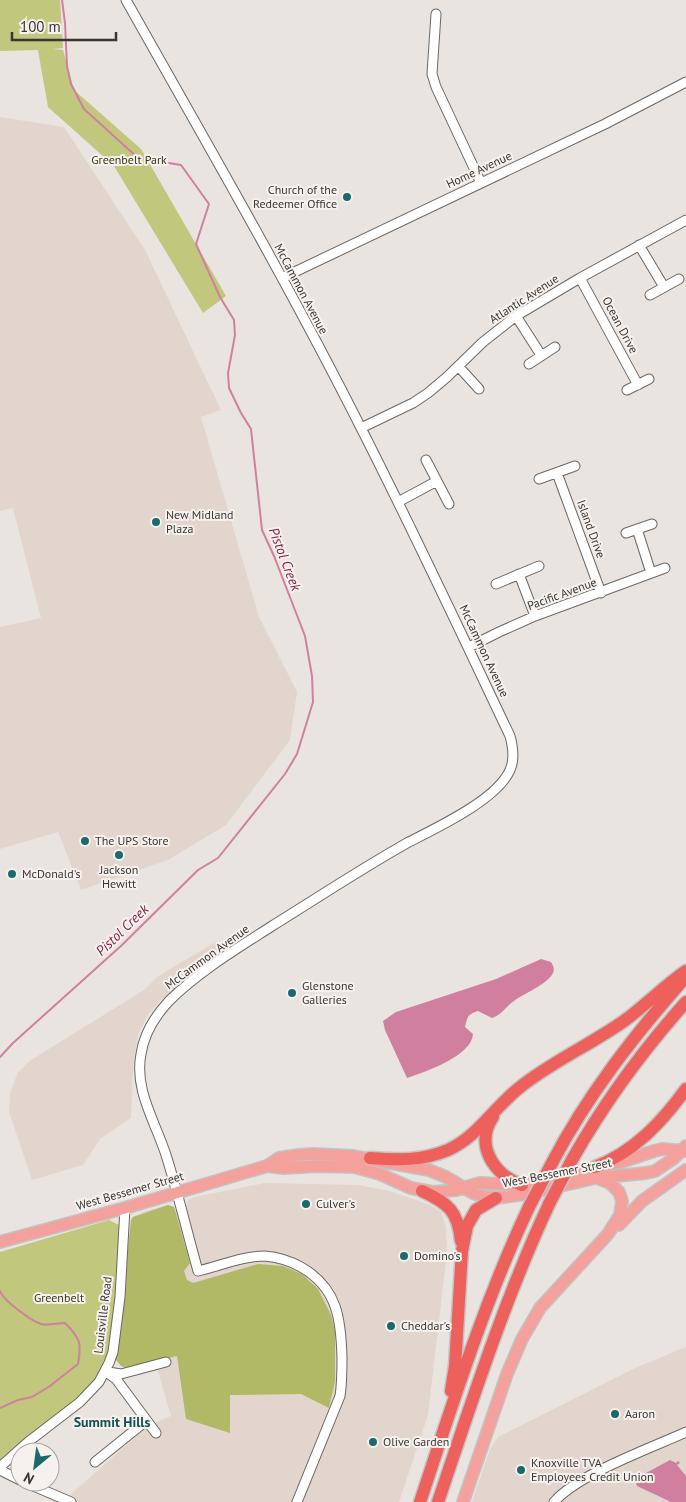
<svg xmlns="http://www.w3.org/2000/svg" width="686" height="1502" viewBox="0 0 686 1502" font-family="'PT Sans',sans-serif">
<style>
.built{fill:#e2d5cd}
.green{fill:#c1c77d}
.forest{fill:#b1b866}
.water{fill:#d0809e}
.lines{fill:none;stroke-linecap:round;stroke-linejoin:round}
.stream{stroke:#d0809e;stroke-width:2}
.minor-casing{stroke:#6c6764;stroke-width:11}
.major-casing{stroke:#c3c3c2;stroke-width:14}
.highway-casing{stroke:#c3c3c2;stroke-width:15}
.minor{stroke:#fff;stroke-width:9}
.major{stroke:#f4a09d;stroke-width:11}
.highway{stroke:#ed605b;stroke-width:12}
.highway-bridge-casing{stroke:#c3c3c2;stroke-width:15;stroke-linecap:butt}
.highway-bridge{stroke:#ed605b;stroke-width:12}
.poi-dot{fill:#1c696d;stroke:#f6f1ed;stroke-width:2}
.labels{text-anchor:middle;stroke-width:4;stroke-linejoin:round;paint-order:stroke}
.park-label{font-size:12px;fill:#363815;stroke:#f6f1ed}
.street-label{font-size:12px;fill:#383635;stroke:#f6f1ed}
.poi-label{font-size:12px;fill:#383635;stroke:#f6f1ed;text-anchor:start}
.water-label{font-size:14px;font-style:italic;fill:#81224e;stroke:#f6f1ed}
.neighbourhood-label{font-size:14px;font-weight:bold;fill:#135154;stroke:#f6f1ed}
</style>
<rect width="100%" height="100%" fill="#e9e4e0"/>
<path class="built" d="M0,117L64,127L145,250L221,410L201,417L259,617L297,692L290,740L226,825L168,860L81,890L58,832L0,849V627L41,618L13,508L0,511Z
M217,941L223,950L160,1001L149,1013L138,1034L133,1068L131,1118L100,1139L83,1165L32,1180L9,1112L10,1093L18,1072L31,1060L144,990L157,977Z
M265,1183L358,1185L390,1191L430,1205L441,1212L446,1227L447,1252L428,1415L399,1502H67L70,1495L141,1432L159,1421L171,1416L158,1371L153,1362L121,1366L116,1360L127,1295L131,1220L133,1217L145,1211L168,1205L176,1210L187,1205L188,1200L195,1197Z
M686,1347V1502H472L490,1449L498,1437L635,1368Z"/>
<path class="green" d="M0,0H60L63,48L53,49L63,50L74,90L141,149L226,296L203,313L114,166L48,107L38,50L0,51Z
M109,1220L119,1225L121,1232L112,1355L85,1397L0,1461V1252Z"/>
<path class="forest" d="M168,1205L174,1207L175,1210L190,1263L184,1271L187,1280L193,1283L258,1264L283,1266L302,1274L318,1289L331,1315L335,1331V1381L329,1408L301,1394L230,1395V1433L186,1419L177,1356L128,1369L121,1366L116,1360L131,1220L133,1217Z"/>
<path class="water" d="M541,959L551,962C553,965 555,969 553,973C547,985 524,993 514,1001C506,1006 502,1015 492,1018L478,1011C468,1014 467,1017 465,1027L473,1034C472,1056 425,1072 407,1078L385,1030L383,1021L396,1012L496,979Z
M670,1460L676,1463L678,1461L680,1463L677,1465L686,1476V1502H671L637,1486L635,1479Z"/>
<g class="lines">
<path class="stream" d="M0,1057L13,1043L122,945L198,870L218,858L285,774L297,754L313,702L312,676L305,636L274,556L262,530L251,429L241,413L229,388L228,373L235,335L234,320L220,297L196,244L209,204L181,165L138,158L84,109L71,84L67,66L65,23L62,0
M0,1291C3,1300 31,1321 41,1324C47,1326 58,1323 65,1323C80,1338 82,1343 78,1364L50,1386L32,1397L18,1400L0,1408"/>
<g class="minor-casing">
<path id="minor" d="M126,0C206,142 288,283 361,428C413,530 461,633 510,736C513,747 515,759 510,770C497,800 436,828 407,843C361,869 317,898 272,926C238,948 198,972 169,1001C155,1016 144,1034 141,1054C134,1090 155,1121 166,1155C178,1193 187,1232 198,1271C220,1266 242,1256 265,1256C277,1257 290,1261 301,1267C338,1288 341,1320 342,1358C342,1371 342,1384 340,1396L297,1502
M436,14L432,74L436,87L481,183
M639,245L664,287
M282,278L605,124L686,82
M580,278L638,385
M650,295L679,279
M516,316L541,355
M529,364L555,347
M458,366L479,389
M627,390L649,379
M361,428L413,403L428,393L447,377L483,342L516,316L580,278L686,220
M426,460L449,504
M557,473L601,593
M539,479L575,466
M398,502L437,481
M637,529L651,573
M626,533L652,524
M519,574L535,616
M496,584L539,566
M469,647L499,632L535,616L665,568
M105,1371L116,1379L156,1433
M108,1372L121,1374L166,1362
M95,1462L146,1421
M0,1467L28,1442L80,1402L99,1382L109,1363L113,1352L120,1297L125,1208
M0,1470L20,1480
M24,1482L71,1502
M554,1502C578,1474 651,1448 686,1432"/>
</g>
<g class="major-casing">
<path id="major" d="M267,1166L284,1168L318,1166L354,1167L380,1174L411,1188L433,1192L456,1190L480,1183L522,1185L541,1183L556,1180L595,1167L621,1162L654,1151L662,1149L686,1151
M619,1225L642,1201L686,1170
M0,1242L125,1208L267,1166L279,1158L299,1155L314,1154L352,1156L429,1170L446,1177L473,1193L485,1197L496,1198L525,1194L595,1178L646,1173L655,1171L673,1159L686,1146
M463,1502L507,1374L522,1339L540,1308L608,1234L620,1215L622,1201L619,1192L610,1183L597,1178"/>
</g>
<g class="highway-casing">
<path id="highway" d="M493,1117C474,1145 494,1175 522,1185
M370,1158C397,1160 422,1161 448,1150C477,1137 494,1108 519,1088C551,1062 590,1045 624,1021C646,1005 664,986 686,971
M573,1158C605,1102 643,1050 686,1002
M552,1163C587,1096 633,1037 683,980
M595,1167C634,1152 662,1122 686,1089
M422,1191C448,1203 458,1211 461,1241
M451,1391L455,1366L462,1251L467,1226L476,1210L496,1198
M420,1502C453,1403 484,1302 529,1207
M438,1502C472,1401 504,1301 549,1204"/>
</g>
<use href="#minor" class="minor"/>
<use href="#major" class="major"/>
<use href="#highway" class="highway"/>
<g class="highway-bridge-casing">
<path id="highway-bridge" d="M549,1204L573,1158
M529,1207L552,1163"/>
</g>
<use href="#highway-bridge" class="highway-bridge"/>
</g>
<g class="poi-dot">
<circle cx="347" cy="197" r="5"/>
<circle cx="156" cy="522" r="5"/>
<circle cx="85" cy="841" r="5"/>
<circle cx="119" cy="855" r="5"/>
<circle cx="12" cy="874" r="5"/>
<circle cx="292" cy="993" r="5"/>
<circle cx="306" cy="1204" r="5"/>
<circle cx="404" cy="1256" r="5"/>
<circle cx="391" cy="1326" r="5"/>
<circle cx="615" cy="1414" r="5"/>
<circle cx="373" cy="1442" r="5"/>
<circle cx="521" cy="1470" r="5"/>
</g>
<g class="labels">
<g class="park-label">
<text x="129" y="164">Greenbelt Park</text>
<text x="59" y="1302">Greenbelt</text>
</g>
<g class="street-label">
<text transform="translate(479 170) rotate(-25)" y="4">Home Avenue</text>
<text transform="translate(301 289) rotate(62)" y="4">McCammon Avenue</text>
<text transform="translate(524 299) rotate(-33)" y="4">Atlantic Avenue</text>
<text transform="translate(620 325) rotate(62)" y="4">Ocean Drive</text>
<text transform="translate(591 529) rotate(70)" y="4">Island Drive</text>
<text transform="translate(562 594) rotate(-20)" y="4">Pacific Avenue</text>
<text transform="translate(484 651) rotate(65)" y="4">McCammon Avenue</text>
<text transform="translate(207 957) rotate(-36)" y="4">McCammon Avenue</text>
<text transform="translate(557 1173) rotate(-11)" y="4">West Bessemer Street</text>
<text transform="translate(130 1191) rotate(-16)" y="4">West Bessemer Street</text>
<text transform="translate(103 1315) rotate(-83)" y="4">Louisville Road</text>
</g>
<g class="poi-label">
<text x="337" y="194" text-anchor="end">Church of the<tspan x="337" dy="14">Redeemer Office</tspan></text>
<text x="166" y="519">New Midland<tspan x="166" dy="14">Plaza</tspan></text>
<text x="95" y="845">The UPS Store</text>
<text x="119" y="874" text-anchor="middle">Jackson<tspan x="119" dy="14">Hewitt</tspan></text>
<text x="22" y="878">McDonald's</text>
<text x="302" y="990">Glenstone<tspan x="302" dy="14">Galleries</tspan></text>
<text x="316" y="1208">Culver's</text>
<text x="414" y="1260">Domino's</text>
<text x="401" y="1330">Cheddar's</text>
<text x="625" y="1418">Aaron</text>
<text x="383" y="1446">Olive Garden</text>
<text x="531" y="1467">Knoxville TVA<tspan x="531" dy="14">Employees Credit Union</tspan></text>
</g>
<g class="water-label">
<text transform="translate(285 559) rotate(69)" y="5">Pistol Creek</text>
<text transform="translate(122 930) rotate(-44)" y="5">Pistol Creek</text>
</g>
<g class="neighbourhood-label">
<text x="112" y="1427">Summit Hills</text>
</g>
</g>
<g transform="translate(35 1467) rotate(209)"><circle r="24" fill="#f6f1ed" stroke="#aaa6a3"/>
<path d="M0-4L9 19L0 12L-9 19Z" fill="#1c696d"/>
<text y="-8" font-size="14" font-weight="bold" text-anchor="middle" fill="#383635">N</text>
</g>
<path d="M12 32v8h104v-8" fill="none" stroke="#383635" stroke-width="2.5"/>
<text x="20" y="32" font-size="15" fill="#383635" stroke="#f6f1ed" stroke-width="4" paint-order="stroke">100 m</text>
</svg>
